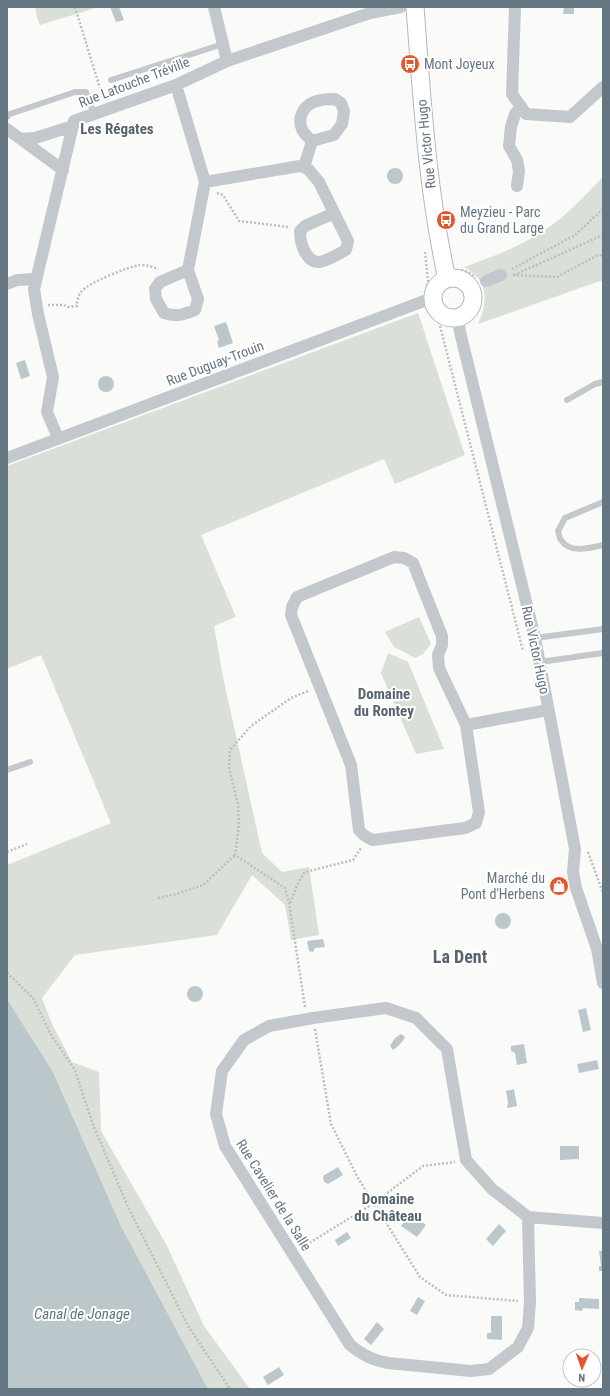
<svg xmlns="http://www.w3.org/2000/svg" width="610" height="1396" viewBox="0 0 610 1396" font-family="'Roboto Condensed',sans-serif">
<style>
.green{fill:#dadfd7}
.water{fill:#bbc7cb}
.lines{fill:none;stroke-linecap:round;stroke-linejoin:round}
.secondary-casing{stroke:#b3babf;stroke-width:19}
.path{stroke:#bbbfc2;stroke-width:2.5;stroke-dasharray:2 2;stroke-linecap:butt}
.lane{stroke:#c3c8cc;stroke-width:6}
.street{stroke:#c3c8cc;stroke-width:12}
.secondary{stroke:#fff;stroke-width:17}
.labels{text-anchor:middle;stroke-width:4;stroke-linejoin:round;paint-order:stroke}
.poi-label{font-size:14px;fill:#657683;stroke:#fff;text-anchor:start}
.street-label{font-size:14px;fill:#657683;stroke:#fff}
.neighbourhood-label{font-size:15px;font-weight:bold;fill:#57646e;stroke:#fff}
.water-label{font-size:15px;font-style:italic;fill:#60757c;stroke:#fff}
.district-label{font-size:18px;font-weight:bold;fill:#57646e;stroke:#fff}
</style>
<rect width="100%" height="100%" fill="#fafaf8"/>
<path class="green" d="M35,7H99L40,25L37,18Z
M603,177V280L478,324C489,300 488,280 464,267C498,255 527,244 556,222C573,209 588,192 603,177Z
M418,313L465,455L395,484L384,459L201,535L236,617L214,626L223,677L262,853L282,872L309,867L319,935L291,940L285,905L252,875L217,935L75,955L42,998L52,1024L72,1062L99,1072L101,1131L166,1244L204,1326L250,1389H208L121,1226L53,1072L7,999V865L111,823L41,655L7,669V466Z
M419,617L431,644L423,654L415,658L394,647L385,632Z
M388,653L408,662L444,749L416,754L381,673Z"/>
<path class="water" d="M110,7H119L124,20L116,22Z
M564,7H574V14H563Z
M387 176a8 8 0 1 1 16 0a8 8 0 1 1-16 0Z
M226,322L233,343L219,348L217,341L219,340L214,326Z
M25,360L30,376L21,379L16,363Z
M98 384a8 8 0 1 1 16 0a8 8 0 1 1-16 0Z
M495 921a8 8 0 1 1 16 0a8 8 0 1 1-16 0Z
M323,939L325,947L315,948L313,952L309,951L307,941Z
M187 994a8 8 0 1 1 16 0a8 8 0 1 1-16 0Z
M7,999L53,1072L121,1226L208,1389H7Z
M586,1008L591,1030L583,1032L578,1010Z
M401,1034L405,1037C402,1043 398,1046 393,1050L390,1046L395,1038Z
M524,1044L527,1063L517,1065L515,1053L511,1051V1046Z
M597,1060L599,1069L579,1073L577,1064Z
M514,1089L517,1106L508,1108L507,1107L508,1103L506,1091Z
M560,1146H579V1159L560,1160Z
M338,1167L343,1175L328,1184L324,1182L323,1176Z
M410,1213L426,1225L417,1237L401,1226Z
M499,1224L506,1231L493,1246L486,1239Z
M347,1232L351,1238L338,1246L335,1240Z
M599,1251H603V1271H599V1266H601Z
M418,1297L425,1301L417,1315L410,1311Z
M579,1298L599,1299V1309L583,1308L582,1311L575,1310V1302H579Z
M491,1316H502V1340L487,1339V1333H491Z
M377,1322L384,1329L371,1345L364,1339Z
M279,1367L284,1375L268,1385L263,1377Z"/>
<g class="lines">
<g class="secondary-casing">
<path id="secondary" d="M415,7C422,99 427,189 447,279
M433 298a20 20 0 1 1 40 0a20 20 0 1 1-40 0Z"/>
</g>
<path class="path" d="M75,7L103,98
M217,193L223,195L239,221L288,227
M425,252L428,281L426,289
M512,269L575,235L603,209
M461,270C467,271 471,273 475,278
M513,275L557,277L596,256L603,255
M514,275L603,235
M48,305H64L68,307L77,306C77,301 78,296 81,292C89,282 128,267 140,265C147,265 153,267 158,269
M433,312L438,318L523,651
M7,852L27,844
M588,852L603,893
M158,898L177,894L203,885L235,855
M290,903L299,881L305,872L353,860L361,848
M7,973L33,998L51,1035L75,1070L93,1125L129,1209L188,1326L230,1389
M305,1007L289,903L285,888L235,855L239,825L238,804L229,768L230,750L251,726L291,698L308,691
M315,1029L331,1124L358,1178L420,1277L446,1295L518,1301
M303,1247L374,1203L423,1166L455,1162"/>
<path class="lane" d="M111,80L223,44
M7,117L10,114L75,92H86L94,114
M567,400L595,384L603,382
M603,502L565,518L558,531C559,533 559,538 561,540C570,554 590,548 603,545
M535,638L603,629
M540,662L603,653
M7,770L30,762"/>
<path class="street" d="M214,7L227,61
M515,7L512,94L526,114L570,117L603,87
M176,85L205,182L188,270L160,282L155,289L156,299L164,313C177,317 182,315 195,310L198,299L188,270
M7,129L63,170
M21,139L35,138L73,126
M304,167L312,141L334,135L342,124L344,111L341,103L335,99C321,99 305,101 301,116C300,120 300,125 302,129C303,133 309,138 312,141
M205,182L300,166L308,169L319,182L348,241L346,250C338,254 328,261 319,262C305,262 300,242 300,231L305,226L334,213
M517,186L519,171L517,160L509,146L511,127L515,114L521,106
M486,281L501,275
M7,284L17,280L36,279
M458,317L460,332L535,638L575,849L573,872L576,888L597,949L603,983
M58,438L47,412L53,377L38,314L34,289L74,121L176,85L227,61L370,13L401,7
M7,458L424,301L434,300
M466,725L439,668L438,655L442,645V636L413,563L404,558L394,557L297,597L292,607L291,615L351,765L359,830C364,836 367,838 373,840L465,828L476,823L479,812L466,725L548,710
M528,1217L530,1302L528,1328L518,1347L489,1369L471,1371L388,1363C372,1360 363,1355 350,1345L225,1146L216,1114L222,1071L244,1040L269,1026L313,1018L386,1008L416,1018L447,1049L466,1160L492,1189L528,1217L603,1223"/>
<use href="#secondary" class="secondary"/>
</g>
<defs>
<g id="bus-disc" transform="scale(1)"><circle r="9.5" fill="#e4572e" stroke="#fff"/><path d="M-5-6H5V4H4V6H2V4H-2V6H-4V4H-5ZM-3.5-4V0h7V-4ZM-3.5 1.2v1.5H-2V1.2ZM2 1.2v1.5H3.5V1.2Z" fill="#fff"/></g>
<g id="shop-disc" transform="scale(1)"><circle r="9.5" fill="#e4572e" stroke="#fff"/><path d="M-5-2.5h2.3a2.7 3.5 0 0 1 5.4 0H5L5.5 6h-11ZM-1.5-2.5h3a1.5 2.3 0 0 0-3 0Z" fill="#fff"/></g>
</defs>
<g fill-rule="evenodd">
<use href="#bus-disc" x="410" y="64"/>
<use href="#bus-disc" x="446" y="220"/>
<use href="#shop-disc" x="559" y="886"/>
</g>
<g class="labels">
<g class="poi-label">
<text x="424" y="69">Mont Joyeux</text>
<text x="460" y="217">Meyzieu - Parc<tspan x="460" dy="16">du Grand Large</tspan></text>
<text x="545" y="883" text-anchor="end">Marché du<tspan x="545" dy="16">Pont d'Herbens</tspan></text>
</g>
<g class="street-label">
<text transform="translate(134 82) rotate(-21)" y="5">Rue Latouche Tréville</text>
<text transform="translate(426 144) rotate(-96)" y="5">Rue Victor Hugo</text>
<text transform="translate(215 363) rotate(-21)" y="5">Rue Duguay-Trouin</text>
<text transform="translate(536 650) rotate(78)" y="5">Rue Victor Hugo</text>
<text transform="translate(274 1195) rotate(58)" y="5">Rue Cavelier de la Salle</text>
</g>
<g class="neighbourhood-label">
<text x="117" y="134">Les Régates</text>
<text x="384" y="699">Domaine<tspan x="384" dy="17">du Rontey</tspan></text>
<text x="388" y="1204">Domaine<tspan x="388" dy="17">du Château</tspan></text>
</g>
<g class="water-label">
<text x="82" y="1319">Canal de Jonage</text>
</g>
<g class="district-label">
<text x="460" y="963">La Dent</text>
</g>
</g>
<rect width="610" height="1396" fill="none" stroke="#657683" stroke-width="16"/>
<g transform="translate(582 1368) rotate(182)"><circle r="19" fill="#ffffff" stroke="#c1c8cd"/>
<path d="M0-3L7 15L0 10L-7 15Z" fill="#e4572e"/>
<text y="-6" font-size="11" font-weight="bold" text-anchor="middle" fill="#657683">N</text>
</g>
</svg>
